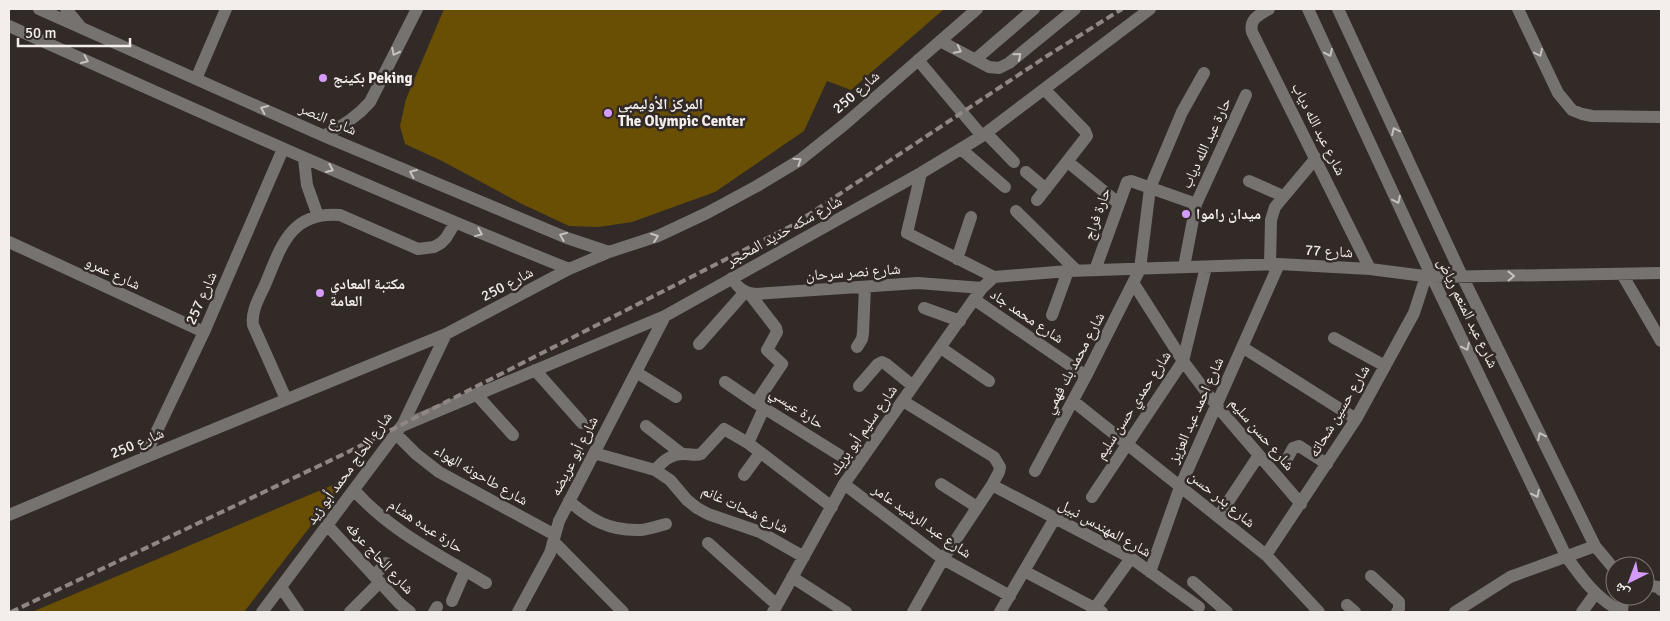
<svg xmlns="http://www.w3.org/2000/svg" width="1670" height="621" viewBox="0 0 1670 621" font-family="Signika,'Noto Naskh Arabic',sans-serif">
<style>
.green{fill:#694f04}
.lines{fill:none;stroke-linecap:round;stroke-linejoin:round}
.minor{stroke:#75726f;stroke-width:12}
.rail{stroke:#8e8784;stroke-width:4;stroke-dasharray:8 4;stroke-linecap:butt}
.oneway{stroke:#c7c2c0}
.poi-dot{fill:#d59bfa;stroke:#322a26;stroke-width:2}
.labels{text-anchor:middle;stroke-width:5;stroke-linejoin:round;paint-order:stroke}
.poi-label{font-size:15px;font-weight:bold;fill:#f3edeb;stroke:#322a26;text-anchor:start}
.street-label{font-size:15px;fill:#f3edeb;stroke:#322a26}
</style>
<rect width="100%" height="100%" fill="#322a26"/>
<path class="green" d="M444,9H944L851,90L827,81L804,131L715,192L632,222L599,227L569,226L520,203L442,161L405,144L400,126L406,99Z
M347,479L244,612H32Z"/>
<g class="lines">
<path class="minor" d="M39,9L324,136L567,238L609,252
M66,9L80,26
M1269,9C1259,15 1249,19 1252,32L1370,269
M1308,9L1432,277L1566,556C1583,580 1596,598 1622,612L1623,602L1626,596
M1338,9L1462,276L1595,546L1615,570
M1518,9L1558,93L1572,110L1582,114L1592,116L1661,117
M9,26C195,110 380,193 569,269
M940,41L989,67L999,68L1009,63L1075,9
M976,59L1034,9
M918,60L982,136
M196,79L226,9
M986,133L1014,162
M324,136C343,125 356,118 370,102L417,9
M961,149L1005,187
M304,159L307,185L318,216
M1068,162L1118,203
M1026,172L1046,189
M921,173L907,233L994,277
M1249,181L1283,196
M1037,200L1087,136L1085,131L1044,89
M1016,211L1077,271
M9,242L204,332
M957,259L971,217
M1270,265L1271,220L1275,207L1316,158
M1184,267L1196,204L1246,95
M1095,270L1127,182L1131,181L1196,204
M1622,274L1661,341
M994,277L1068,271L1279,264L1370,269L1432,277L1661,273
M732,278C738,288 744,293 756,294L918,283L982,288
M1134,284L1183,361L1216,405L1301,504
M749,293L776,328L777,332L767,350L782,364L756,403L857,466
M975,300L1086,376
M924,308L960,321
M1052,315L1068,271
M1334,338L1385,366
M699,344L745,292
M857,347L862,339L863,333L865,287
M1242,347L1356,419
M941,348L989,381
M535,370L582,423
M636,372L676,397
M725,382L756,403
M859,386L878,364L882,362L886,364L913,386
M476,394L513,435
M286,399L253,325C251,311 259,298 265,285C281,247 290,211 340,215L418,249L434,247L441,243L446,238L455,223
M903,401L994,457L1000,467L999,472L992,485L943,559L913,612
M1073,401L1266,555L1319,612
M402,426L665,316L921,173L982,136L1150,9
M646,426L682,454
M396,434L416,454L439,472L555,535
M748,443L764,408
M594,453L655,470L670,480L687,500L697,508L708,514L760,532L804,557
M144,458L204,332L283,149
M1287,459L1293,448L1299,446L1327,464
M655,470C663,461 672,453 685,454C691,454 696,456 701,454L724,429L748,443L832,507
M1035,471L1086,376L1140,269L1150,188L1182,112L1204,73
M744,475L760,453
M844,484L943,559L1010,596
M941,484L977,507
M992,485L1131,558L1199,607
M354,490C390,531 440,555 486,583
M1092,497L1183,361L1206,267
M569,501C591,520 609,531 640,530C648,530 658,526 666,524
M9,515L144,458L446,334L569,269L609,252L658,236L707,213L757,186L800,160L845,124L977,9
M1218,517L1259,455
M327,525L399,603L410,612
M554,542L623,612
M708,543L777,605
M1266,555L1356,419L1414,313L1426,276
M1024,571L1102,612
M1150,572L1180,487L1279,264
M374,576L386,563
M1371,576L1399,602V609L1397,612
M792,577L846,612
M1193,582L1227,612
M1645,585L1658,587L1661,590
M281,587L298,612
M452,601L465,571
M1347,605L1355,612
M262,612L403,424L446,334
M350,612L380,582
M434,612L437,607
M518,612L550,553L559,521L665,316
M773,612L844,484L982,288L994,277
M1000,612L1055,518
M1092,612L1131,558
M1455,612L1510,577L1595,546
M1582,612L1595,594"/>
<path class="rail" d="M11,612L344,454L793,225L1047,56L1122,9"/>
</g>
<defs><path id="oneway-chevron" d="M-2-3.5L2.5 0L-2 3.5" fill="none" stroke-width="1.6" stroke-linecap="round" stroke-linejoin="round" transform="scale(1.25)"/></defs>
<g class="oneway">
<use href="#oneway-chevron" transform="translate(958 50) rotate(27)"/>
<use href="#oneway-chevron" transform="translate(395 52) rotate(117)"/>
<use href="#oneway-chevron" transform="translate(1329 53) rotate(65)"/>
<use href="#oneway-chevron" transform="translate(1539 53) rotate(65)"/>
<use href="#oneway-chevron" transform="translate(1018 56) rotate(-40)"/>
<use href="#oneway-chevron" transform="translate(85 60) rotate(24)"/>
<use href="#oneway-chevron" transform="translate(264 109) rotate(-156)"/>
<use href="#oneway-chevron" transform="translate(1395 131) rotate(-115)"/>
<use href="#oneway-chevron" transform="translate(798 161) rotate(-34)"/>
<use href="#oneway-chevron" transform="translate(330 169) rotate(23)"/>
<use href="#oneway-chevron" transform="translate(413 173) rotate(-157)"/>
<use href="#oneway-chevron" transform="translate(1397 200) rotate(65)"/>
<use href="#oneway-chevron" transform="translate(479 233) rotate(22)"/>
<use href="#oneway-chevron" transform="translate(563 236) rotate(-158)"/>
<use href="#oneway-chevron" transform="translate(655 237) rotate(-20)"/>
<use href="#oneway-chevron" transform="translate(1511 276) rotate(-1)"/>
<use href="#oneway-chevron" transform="translate(1466 347) rotate(64)"/>
<use href="#oneway-chevron" transform="translate(1541 436) rotate(-116)"/>
<use href="#oneway-chevron" transform="translate(1536 494) rotate(64)"/>
</g>
<g class="poi-dot">
<circle cx="323" cy="78" r="5"/>
<circle cx="608" cy="113" r="5"/>
<circle cx="1186" cy="214" r="5"/>
<circle cx="320" cy="293" r="5"/>
</g>
<g class="labels">
<g class="poi-label">
<text x="333" y="83">بكينج Peking</text>
<text x="618" y="109">المركز الأوليمبى<tspan x="618" dy="17">The Olympic Center</tspan></text>
<text x="1196" y="219">ميدان راموا</text>
<text x="330" y="289">مكتبة المعادي<tspan x="330" dy="17">العامة</tspan></text>
</g>
<g class="street-label">
<text transform="translate(856 92) rotate(-41)" y="5">شارع 250</text>
<text transform="translate(328 119) rotate(23)" y="5">شارع النصر</text>
<text transform="translate(1319 129) rotate(63)" y="5">شارع عبد الله دياب</text>
<text transform="translate(1206 143) rotate(-65)" y="5">حارة عبد الله دياب</text>
<text transform="translate(1097 214) rotate(-71)" y="5">حارة فراج</text>
<text transform="translate(784 231) rotate(-29)" y="5">شارع سكه حديد المحجر</text>
<text transform="translate(1329 251) rotate(3)" y="5">شارع 77</text>
<text transform="translate(853 272) rotate(-4)" y="5">شارع نصر سرحان</text>
<text transform="translate(113 273) rotate(25)" y="5">شارع عمرو</text>
<text transform="translate(507 284) rotate(-28)" y="5">شارع 250</text>
<text transform="translate(201 298) rotate(-66)" y="5">شارع 257</text>
<text transform="translate(1468 313) rotate(64)" y="5">شارع عبد المنعم رياض</text>
<text transform="translate(1027 316) rotate(34)" y="5">شارع محمد جاد</text>
<text transform="translate(1074 363) rotate(-62)" y="5">شارع محمد بك فهمي</text>
<text transform="translate(1133 405) rotate(-57)" y="5">شارع حمدي حسن سليم</text>
<text transform="translate(797 408) rotate(34)" y="5">حارة عيسي</text>
<text transform="translate(1196 410) rotate(-66)" y="5">شارع احمد عبد العزيز</text>
<text transform="translate(1339 411) rotate(-59)" y="5">شارع حسين شحاته</text>
<text transform="translate(863 430) rotate(-55)" y="5">شارع سليم أبو بريك</text>
<text transform="translate(1262 434) rotate(49)" y="5">شارع حسن سليم</text>
<text transform="translate(137 443) rotate(-23)" y="5">شارع 250</text>
<text transform="translate(574 456) rotate(-63)" y="5">شارع أبو عريضه</text>
<text transform="translate(349 468) rotate(-54)" y="5">شارع الحاج محمد أبو زيد</text>
<text transform="translate(481 475) rotate(30)" y="5">شارع طاحونه الهواء</text>
<text transform="translate(1222 499) rotate(39)" y="5">شارع بدر حسن</text>
<text transform="translate(745 509) rotate(25)" y="5">شارع شحات غانم</text>
<text transform="translate(922 521) rotate(35)" y="5">شارع عبد الرشيد عامر</text>
<text transform="translate(426 526) rotate(33)" y="5">حارة عبده هشام</text>
<text transform="translate(1105 528) rotate(29)" y="5">شارع المهندس نبيل</text>
<text transform="translate(380 558) rotate(47)" y="5">شارع الحاج عرفه</text>
</g>
</g>
<rect width="1670" height="621" fill="none" stroke="#f3edeb" stroke-width="20"/>
<g transform="translate(1630 581) rotate(222)"><circle r="24" fill="#322a26" stroke="#7f7875"/>
<path d="M0-4L9 19L0 12L-9 19Z" fill="#d59bfa"/>
<text y="-8" font-size="14" font-weight="bold" text-anchor="middle" fill="#f3edeb">ش</text>
</g>
<path d="M18 38v8h112v-8" fill="none" stroke="#f3edeb" stroke-width="2.5"/>
<text x="25" y="38" font-size="15" fill="#f3edeb" stroke="#322a26" stroke-width="4" paint-order="stroke">50 m</text>
</svg>
